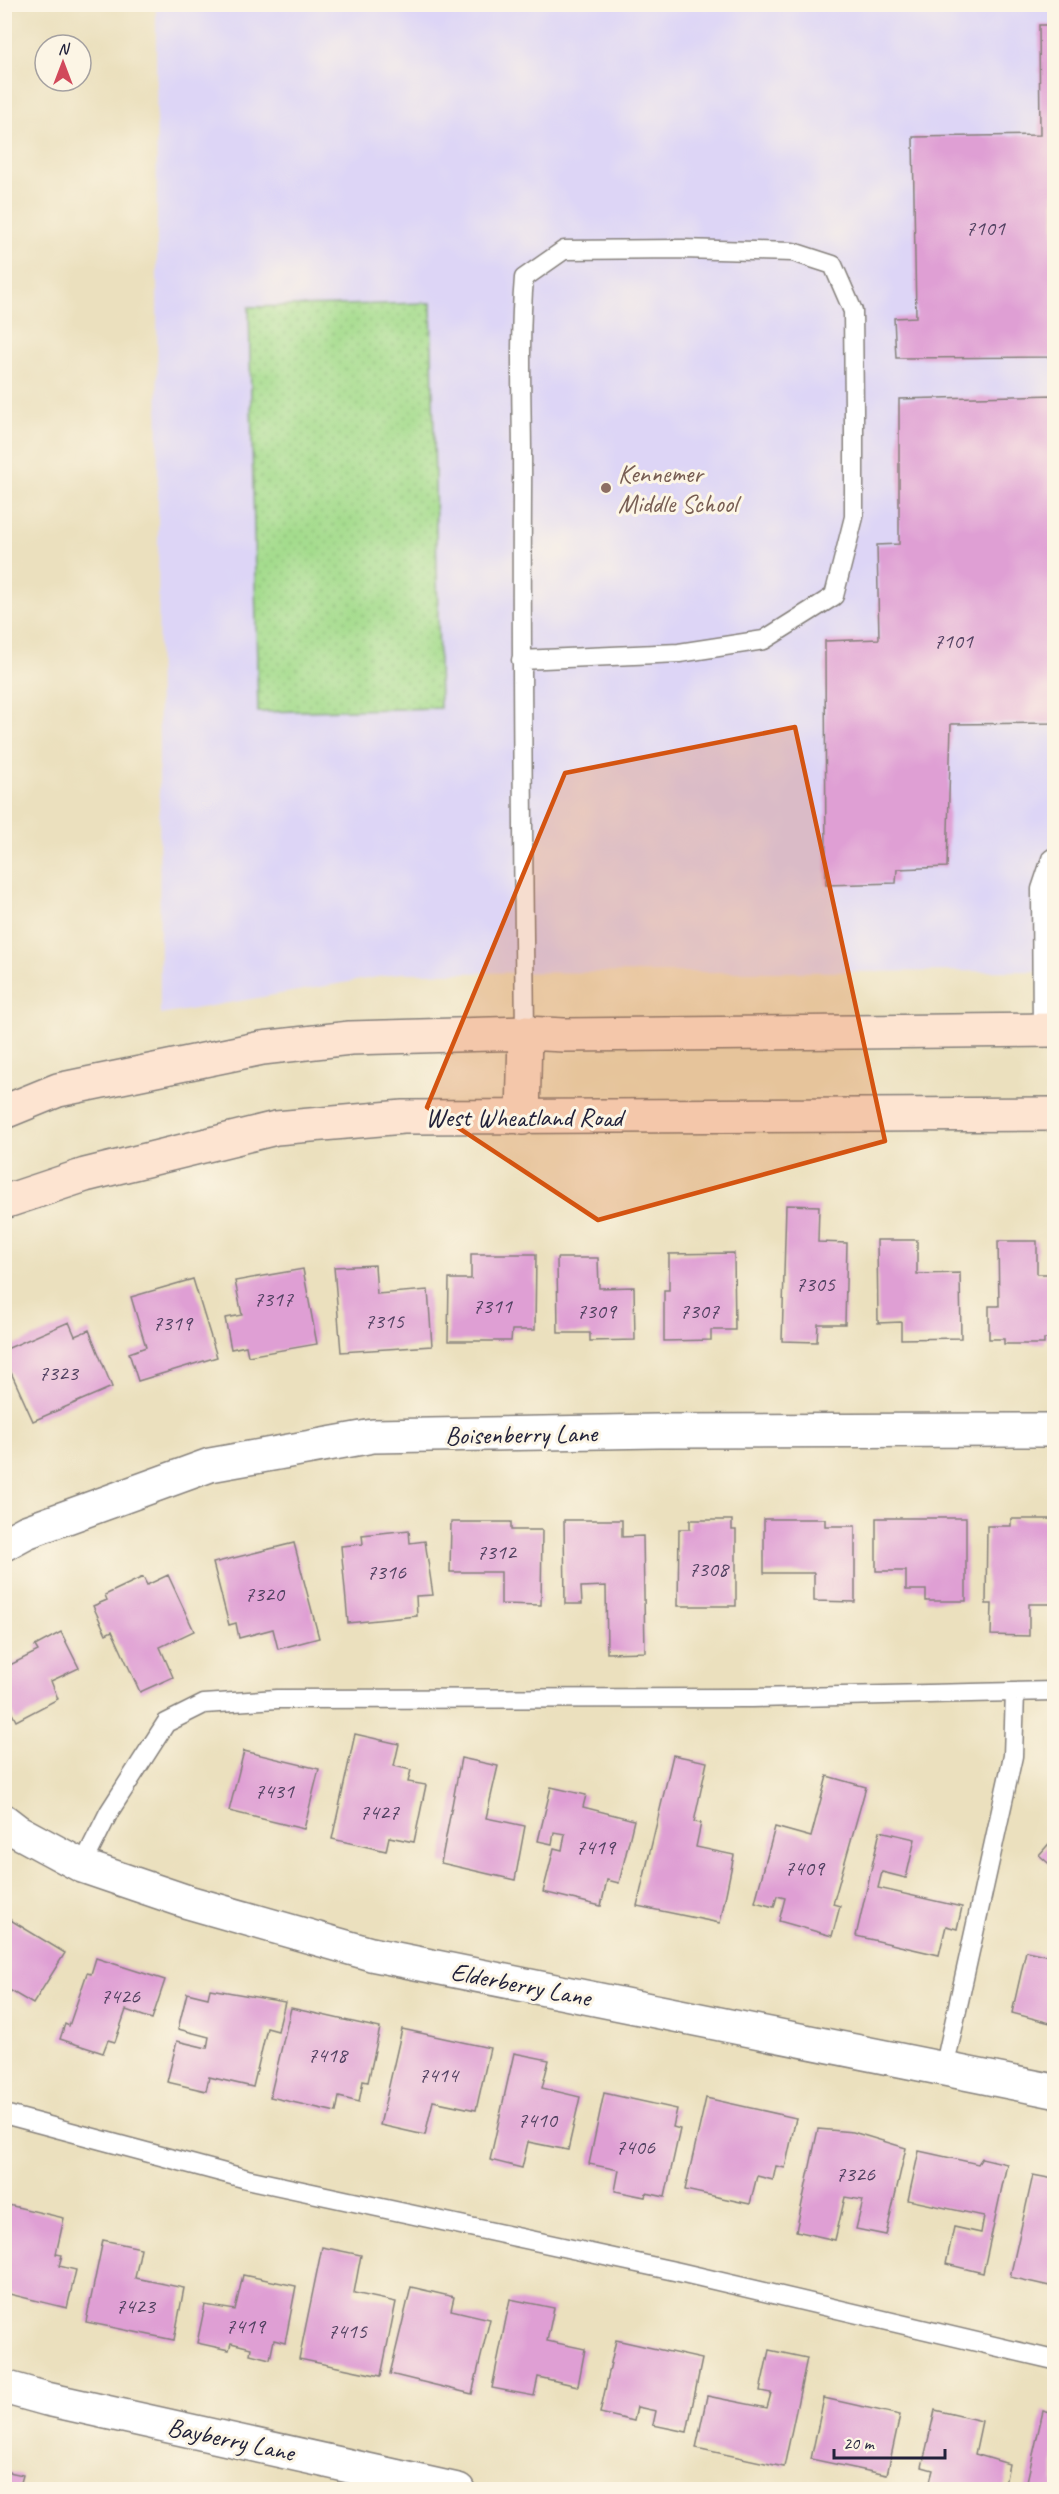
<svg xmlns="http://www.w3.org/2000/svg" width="1059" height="2494" viewBox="0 0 1059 2494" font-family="Caveat,sans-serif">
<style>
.built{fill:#ddd5f6}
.park{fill:url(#park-dots);stroke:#637f64;stroke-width:1.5}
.building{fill:#df9fd4}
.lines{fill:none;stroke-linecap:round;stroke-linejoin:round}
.service-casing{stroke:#86817c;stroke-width:21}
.minor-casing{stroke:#86817c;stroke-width:36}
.secondary-casing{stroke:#86817c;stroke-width:36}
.service{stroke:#fff;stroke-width:18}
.minor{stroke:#fff;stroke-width:33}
.secondary{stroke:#fde4d1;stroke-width:33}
.marked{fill:#d45411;fill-opacity:0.2;stroke:#d45411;stroke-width:4.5;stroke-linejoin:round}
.education-dot{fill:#8d6e63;stroke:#fcf5e5;stroke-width:2}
.labels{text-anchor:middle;stroke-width:6;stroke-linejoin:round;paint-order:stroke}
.number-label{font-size:22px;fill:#514161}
.education-label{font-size:26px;fill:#785e54;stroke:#fcf5e5;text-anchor:start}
.street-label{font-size:26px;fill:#22223b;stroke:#fcf5e5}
</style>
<defs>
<pattern id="park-dots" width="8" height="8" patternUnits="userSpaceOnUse" patternTransform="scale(1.5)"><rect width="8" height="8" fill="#a4dc8d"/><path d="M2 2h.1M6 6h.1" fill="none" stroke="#8dbc7b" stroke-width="1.8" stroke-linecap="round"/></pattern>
</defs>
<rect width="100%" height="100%" fill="#fcf5e5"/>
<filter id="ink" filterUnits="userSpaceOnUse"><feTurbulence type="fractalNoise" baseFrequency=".0167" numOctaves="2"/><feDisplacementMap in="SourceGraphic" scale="12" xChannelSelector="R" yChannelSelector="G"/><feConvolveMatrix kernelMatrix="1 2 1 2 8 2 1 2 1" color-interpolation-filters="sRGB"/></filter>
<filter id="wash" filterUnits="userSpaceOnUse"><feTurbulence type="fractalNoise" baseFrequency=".008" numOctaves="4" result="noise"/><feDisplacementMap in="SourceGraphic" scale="24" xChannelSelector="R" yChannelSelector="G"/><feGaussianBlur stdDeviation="1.35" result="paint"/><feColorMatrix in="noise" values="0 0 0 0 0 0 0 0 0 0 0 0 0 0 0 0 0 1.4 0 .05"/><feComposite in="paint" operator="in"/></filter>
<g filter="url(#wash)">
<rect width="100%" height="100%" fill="#ebe0be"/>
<path class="built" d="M156,5H1054V971L401,973L160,1015Z"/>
<path class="park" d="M431,303L440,708L258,712L249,307Z"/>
<g id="blocks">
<path class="building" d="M1039,25H1054V357L896,358L894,318L916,317L913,137L1040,135Z
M1054,395V723L951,724L947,867L897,869L896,883L826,885L825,641L879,639L877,545L899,544V399Z
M786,1205L819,1206L818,1242L847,1243L845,1324H818L817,1342L782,1341Z
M877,1240H917V1274L960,1273L961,1338L901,1339V1322L878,1323Z
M998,1241H1037V1274H1054V1339H1044V1344H1004V1339H989V1306H999Z
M734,1253L735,1330H711V1340L664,1341V1290H669V1254Z
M471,1254H536L535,1330H512L511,1341H448L449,1279H471Z
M557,1258H598L599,1288L634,1287L635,1340L590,1341V1333H558Z
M375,1265L377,1294L428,1290L432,1346L341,1352L334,1267Z
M303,1269L317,1344L248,1356L246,1346L231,1349L225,1318L242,1315L235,1281Z
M193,1279L217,1357L138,1381L129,1353L146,1347L131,1297Z
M69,1322L75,1336L89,1330L112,1387L33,1421L4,1357V1350Z
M876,1518H966V1601H926V1590H906V1571H876Z
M764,1519H825V1526H855V1602L814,1601V1573H764Z
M1011,1519H1054V1604H1029V1636L991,1635L992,1604H986L987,1526H1011Z
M564,1520H622V1537L643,1536L645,1652L607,1653L606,1586L581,1587L582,1604H565Z
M690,1520H732V1530H736V1606H678L679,1529H690Z
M451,1522H511V1530H542L541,1605L501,1604V1572H450Z
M409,1530L410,1543L425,1541L433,1595L416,1596L417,1616L348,1623L341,1546L363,1544L362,1535Z
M294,1543L319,1638L278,1649L273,1629L239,1638L236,1623L229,1625L213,1563Z
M168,1575L194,1631L160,1647L173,1677L140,1692L112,1631L106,1634L93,1606L107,1600L105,1595L143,1577L147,1585Z
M61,1632L79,1668L51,1681L58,1699L16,1721L4,1698V1668L38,1651L35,1646Z
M355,1734L399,1744L394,1766L411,1770L408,1782L426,1785L414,1842L389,1837L386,1851L332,1839Z
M244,1751L319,1769L304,1829L229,1811Z
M673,1755L707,1762L694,1822L701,1823L696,1847L734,1855L720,1923L637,1906Z
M461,1758L498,1766L486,1818L525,1826L515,1880L441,1863Z
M827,1776L866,1787L833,1904L840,1906L832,1936L779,1921L785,1898L777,1896L774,1907L755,1902L775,1827L811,1837Z
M551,1787L586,1795L583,1807L634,1820L619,1883L607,1880L601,1906L543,1892L554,1848L562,1850L565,1834L554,1832L552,1844L538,1841Z
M880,1831L915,1839L906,1878L882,1872L878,1888L962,1907L957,1929L946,1926L939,1955L856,1936Z
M1054,1838V1868L1039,1855Z
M4,1916L65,1953L33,2004L4,1987Z
M1054,1942V2024L1012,2013L1026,1951L1050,1956Z
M96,1958L165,1980L152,2019L126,2010L115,2042L108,2040L103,2053L60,2039L65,2024L69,2026L87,1973L91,1974Z
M210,1989L285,2002L278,2031L267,2028L253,2087L209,2077L206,2091L167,2082L177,2041L207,2048L209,2037L178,2029L187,1993L208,1998Z
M291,2008L380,2028L368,2082L363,2081L359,2102L339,2097L336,2112L270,2097Z
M402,2029L490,2048L476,2110L433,2101L425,2135L380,2125Z
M514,2053L549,2060L542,2088L580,2097L568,2150L528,2142L522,2168L490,2160Z
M604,2093L677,2109L673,2127L680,2129L665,2197L646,2193L645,2197L615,2191L619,2170L589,2164Z
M706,2098L796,2118L785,2168L776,2166L773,2180L757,2176L750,2204L685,2190Z
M818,2129L853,2132L906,2148L886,2235L856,2229L863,2200L845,2197L835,2240L796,2231Z
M919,2151L978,2164L982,2158L1007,2164L983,2273L946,2264L954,2227L981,2233L984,2216L908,2200Z
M1033,2175L1054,2179V2287L1010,2277Z
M4,2204L64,2218L56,2254L62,2255L59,2266L76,2270L67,2308L5,2293Z
M103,2240L141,2248L135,2278L184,2288L174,2340L86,2322Z
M322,2247L361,2255L354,2293L396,2302L381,2376L299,2359Z
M243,2275L296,2286L285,2343L274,2340L270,2359L250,2354L251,2348L231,2343L229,2350L197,2343L205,2305L235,2310Z
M411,2287L454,2297L451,2310L490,2319L472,2394L390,2374Z
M510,2299L554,2308L547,2341L585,2349L578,2386L538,2377L534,2396L492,2388Z
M616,2340L702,2359L687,2432L653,2425L656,2411L637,2407L634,2421L600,2413Z
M769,2350L807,2358L784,2467L696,2448L707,2396L767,2408L771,2393L760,2391Z
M824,2398L900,2415L887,2475L811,2459Z
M935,2410L982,2421L975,2454L1009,2464L1004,2490H950L929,2485L933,2470L922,2467Z
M1043,2411L1054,2414V2490H1025Z
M4,2471L23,2475L19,2490H4Z"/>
</g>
</g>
<g filter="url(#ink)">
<use href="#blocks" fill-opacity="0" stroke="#86817c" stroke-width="1.5"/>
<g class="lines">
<g class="service-casing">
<path id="service" d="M521,660L679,653L764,640L834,596L854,517V410L853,311L833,265L793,252L682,249L564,250L524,278C518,349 523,421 522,492C521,672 523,852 525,1033
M1042,1030L1041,889L1051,859L1054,857
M82,1866L109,1812L166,1723L204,1704L277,1699L752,1698L1054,1691
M944,2069L1013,1756L1015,1692
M4,2114L247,2179L679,2272L1054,2360"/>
</g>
<g class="minor-casing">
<path id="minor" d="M4,1544L26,1532L210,1465L373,1436L658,1431L1054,1430
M4,1821L17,1831L82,1866L188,1902L371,1954L1054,2091
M4,2387L47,2399L458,2490"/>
</g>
<g class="secondary-casing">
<path id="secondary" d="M4,1112L58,1090L262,1048L350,1038L525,1033L564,1035L1054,1030
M523,1118L525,1033
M4,1202L85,1175L276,1128L403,1117L1054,1114"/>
</g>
<use href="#service" class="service"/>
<use href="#minor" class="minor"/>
<use href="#secondary" class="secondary"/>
</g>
</g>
<path class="marked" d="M795,727L885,1141L598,1220L427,1107L565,773Z"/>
<circle class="education-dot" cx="606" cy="488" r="6"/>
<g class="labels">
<g class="number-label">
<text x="985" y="235">7101</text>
<text x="953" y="648">7101</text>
<text x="815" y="1291">7305</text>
<text x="273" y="1306">7317</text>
<text x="492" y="1313">7311</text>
<text x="596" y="1318">7309</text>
<text x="699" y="1318">7307</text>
<text x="384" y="1328">7315</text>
<text x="172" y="1330">7319</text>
<text x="58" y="1380">7323</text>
<text x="496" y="1559">7312</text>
<text x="708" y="1576">7308</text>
<text x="386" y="1579">7316</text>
<text x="264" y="1601">7320</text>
<text x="274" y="1798">7431</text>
<text x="379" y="1819">7427</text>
<text x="595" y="1854">7419</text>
<text x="804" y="1875">7409</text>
<text x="120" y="2003">7426</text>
<text x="327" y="2062">7418</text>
<text x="438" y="2082">7414</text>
<text x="537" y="2127">7410</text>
<text x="635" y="2154">7406</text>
<text x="855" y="2181">7326</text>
<text x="135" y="2313">7423</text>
<text x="245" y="2333">7419</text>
<text x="347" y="2338">7415</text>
</g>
<g class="education-label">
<text x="618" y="482">Kennemer<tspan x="618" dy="30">Middle School</tspan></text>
</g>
<g class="street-label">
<text x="524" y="1126">West Wheatland Road</text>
<text transform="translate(521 1434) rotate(-1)" y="9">Boisenberry Lane</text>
<text transform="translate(521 1984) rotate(11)" y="9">Elderberry Lane</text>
<text transform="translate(231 2439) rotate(12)" y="9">Bayberry Lane</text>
</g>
</g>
<rect width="1059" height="2494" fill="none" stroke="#fcf5e5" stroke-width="24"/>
<g transform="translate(63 63)"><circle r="28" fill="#fcf5e5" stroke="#a5a1a1" stroke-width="1.5"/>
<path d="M0-4.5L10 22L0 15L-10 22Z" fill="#d1495b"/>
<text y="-9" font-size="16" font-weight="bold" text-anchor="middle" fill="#22223b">N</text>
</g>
<path d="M834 2449v9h111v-9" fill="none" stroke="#22223b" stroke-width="3"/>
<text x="843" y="2449" font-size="18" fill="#22223b" stroke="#fcf5e5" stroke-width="4.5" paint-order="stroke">20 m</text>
</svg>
